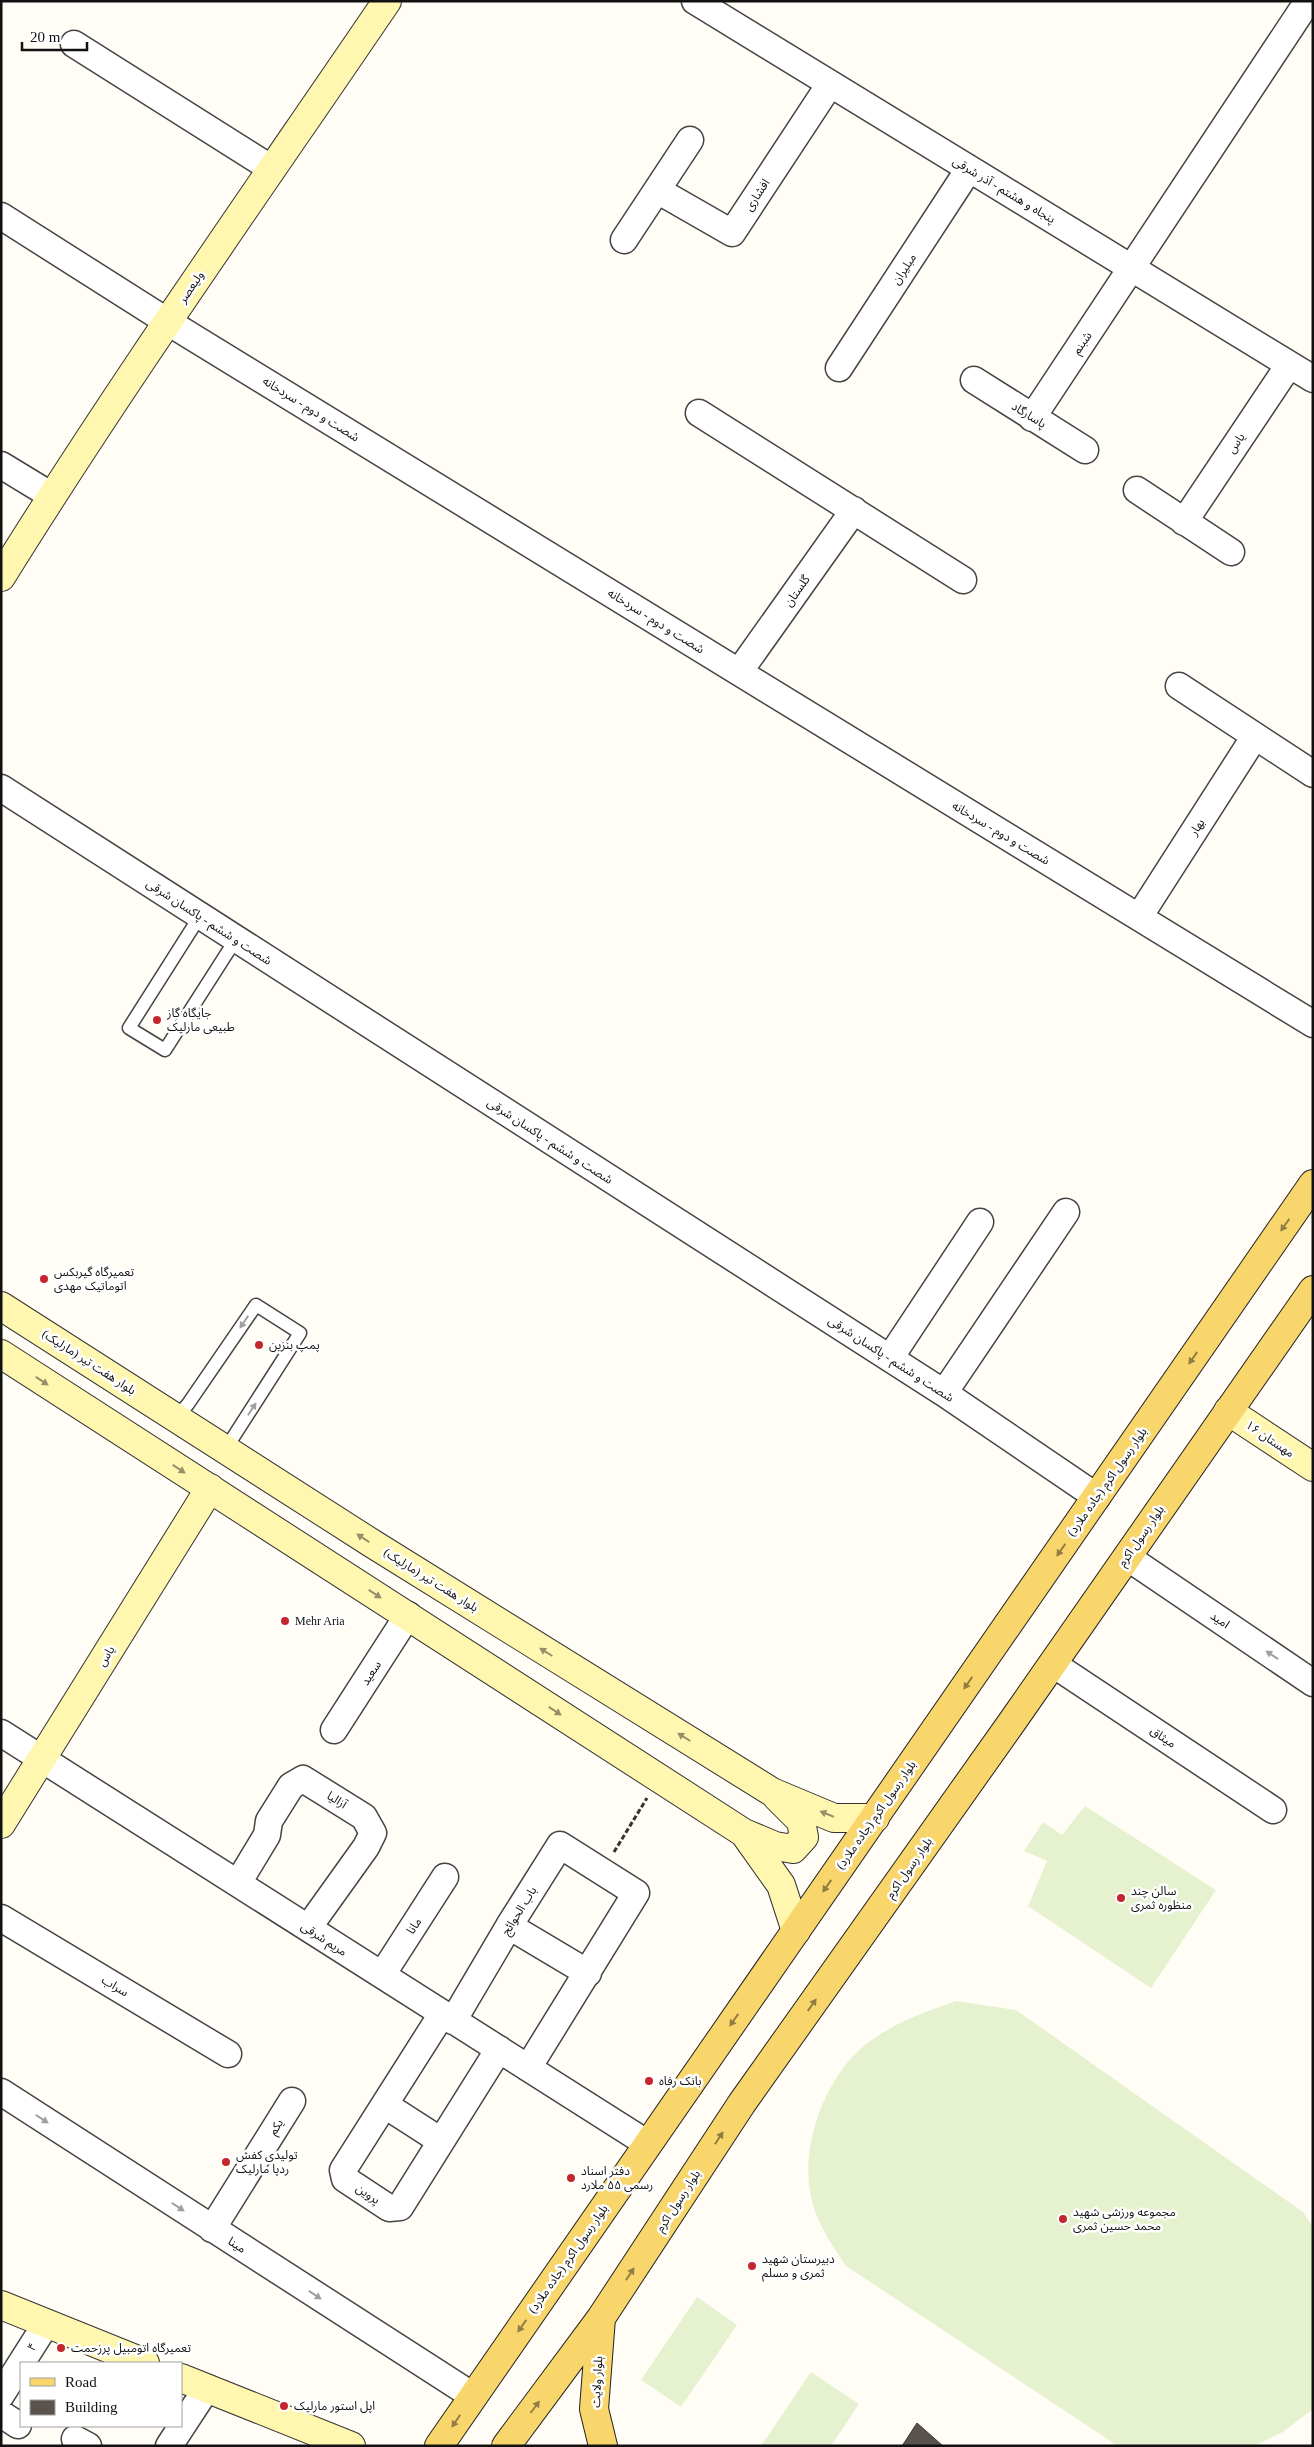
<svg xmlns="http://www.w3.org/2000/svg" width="1314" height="2447" viewBox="0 0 1314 2447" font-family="'Times New Roman','Noto Sans Arabic',serif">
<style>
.pitch{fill:#e6f2cf}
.building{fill:#5a524d;stroke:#3f3936}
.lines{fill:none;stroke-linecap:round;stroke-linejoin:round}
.lane-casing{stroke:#444;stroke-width:15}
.street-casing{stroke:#444;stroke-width:29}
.secondary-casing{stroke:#333;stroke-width:30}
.primary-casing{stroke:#222;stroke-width:30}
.path{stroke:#333;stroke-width:3;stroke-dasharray:5 2.5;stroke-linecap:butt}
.lane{stroke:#fff;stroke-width:12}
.street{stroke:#fff;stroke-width:26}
.secondary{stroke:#fff6b0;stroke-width:28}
.primary{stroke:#f9d66b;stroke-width:28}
.oneway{fill:#917d42}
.oneway2{fill:#a0a0a0}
.oneway3{fill:#948f68}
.poi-dot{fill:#c4262e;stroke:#fff;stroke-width:2}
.labels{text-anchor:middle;stroke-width:5;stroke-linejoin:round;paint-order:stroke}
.street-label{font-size:12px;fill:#111;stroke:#fff}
.poi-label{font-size:12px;fill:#111;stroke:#fff;text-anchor:start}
</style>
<rect width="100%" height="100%" fill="#fffdf5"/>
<path class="pitch" d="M1085,1806L1216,1890L1151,1988L1028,1906L1047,1861L1024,1851L1043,1822L1062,1835Z
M956,2001L1016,2010L1303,2212L1313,2227V2409L1283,2432L1254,2446H1118L846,2266C830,2242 814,2219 810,2191C801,2137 830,2066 876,2037C901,2020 928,2011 956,2001Z
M697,2297L737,2325L681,2407L641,2380Z
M811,2372L859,2404L831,2446H761Z"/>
<path class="building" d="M917,2423L943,2446H902Z"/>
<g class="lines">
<g class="lane-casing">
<path id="lane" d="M200,916L129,1028L165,1050L236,939
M176,1418L188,1404L256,1305L300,1333L225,1450"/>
</g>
<g class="street-casing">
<path id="street" d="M695,1L1313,379
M74,44L272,169
M657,190L732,233L830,84
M1,216L168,322L1313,1024
M624,240L690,140
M839,368L969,169
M974,380L1085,450
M699,413L963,580
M1032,418L1308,1
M1,465L52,496
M1137,490L1231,552
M1184,522L1289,365
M739,672L854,510
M1179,686L1313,774
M1,788L944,1393L1097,1497
M1139,917L1255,736
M890,1358L980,1222
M944,1393L1066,1212
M1127,1557L1313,1683
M1053,1664L1273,1810
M334,1730L408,1615
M1,1733L648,2144
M238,1883L267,1835L269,1821L291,1786L303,1779L364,1817L373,1833L366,1847L308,1928
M1,1918L228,2054
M509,1926L588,1973
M382,1975L445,1877
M442,2014L343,2170L345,2179L389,2208L400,2207L499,2049
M453,2021L509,1926L560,1845L636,1893L528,2068
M1,2092L473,2396
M385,2105L441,2141
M212,2229L292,2101
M1,2395L46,2324
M1,2414L18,2425
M75,2439L88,2446
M169,2446L207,2388"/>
</g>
<g class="secondary-casing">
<path id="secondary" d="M1,577C123,381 257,192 387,1
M1,1306L373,1544L772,1792L834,1818H875
M1,1354L744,1833L781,1885L796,1931
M1228,1411L1313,1467
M1,1824L210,1488
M744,1833L775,1846L793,1849L804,1837L801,1821L777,1797
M1,2305L145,2363
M181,2378L351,2446"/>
</g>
<g class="primary-casing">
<path id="primary" d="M601,2318L594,2409L603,2446
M439,2446L1313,1184
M506,2446L601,2318L742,2103L1012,1722L1313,1290"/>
</g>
<path class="path" d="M614,1852L647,1798"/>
<use href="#lane" class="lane"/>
<use href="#street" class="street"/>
<use href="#secondary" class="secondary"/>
<use href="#primary" class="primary"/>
</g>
<defs><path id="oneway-solid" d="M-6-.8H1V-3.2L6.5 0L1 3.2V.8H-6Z" transform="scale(1.25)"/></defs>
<g class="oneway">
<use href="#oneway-solid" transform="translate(1285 1225) rotate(125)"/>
<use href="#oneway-solid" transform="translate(1193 1358) rotate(125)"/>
<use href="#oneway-solid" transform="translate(1061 1550) rotate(125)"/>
<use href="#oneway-solid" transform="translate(968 1683) rotate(125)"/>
<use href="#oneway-solid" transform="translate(827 1886) rotate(125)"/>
<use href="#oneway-solid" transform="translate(812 2005) rotate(-55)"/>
<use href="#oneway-solid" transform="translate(734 2020) rotate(125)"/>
<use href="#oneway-solid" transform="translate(719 2138) rotate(-57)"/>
<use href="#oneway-solid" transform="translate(630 2274) rotate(-57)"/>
<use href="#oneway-solid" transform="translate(522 2326) rotate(125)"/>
<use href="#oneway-solid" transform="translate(535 2407) rotate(-53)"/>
<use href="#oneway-solid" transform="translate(456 2421) rotate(124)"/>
</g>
<g class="oneway2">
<use href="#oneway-solid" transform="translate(244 1322) rotate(124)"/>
<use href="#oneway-solid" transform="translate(252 1409) rotate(-57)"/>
<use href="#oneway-solid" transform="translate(1272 1655) rotate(-146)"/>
<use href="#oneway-solid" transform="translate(42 2119) rotate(33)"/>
<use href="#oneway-solid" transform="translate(178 2207) rotate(33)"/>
<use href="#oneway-solid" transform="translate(315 2295) rotate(33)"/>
</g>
<g class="oneway3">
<use href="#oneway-solid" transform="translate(42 1381) rotate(33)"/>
<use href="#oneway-solid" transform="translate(179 1469) rotate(33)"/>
<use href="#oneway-solid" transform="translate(363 1538) rotate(-147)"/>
<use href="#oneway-solid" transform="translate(375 1594) rotate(33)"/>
<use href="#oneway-solid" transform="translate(546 1652) rotate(-148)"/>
<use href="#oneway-solid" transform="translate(555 1711) rotate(33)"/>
<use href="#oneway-solid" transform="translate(684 1737) rotate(-148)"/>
<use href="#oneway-solid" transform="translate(827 1814) rotate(-158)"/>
</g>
<g class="poi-dot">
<circle cx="157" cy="1020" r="5"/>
<circle cx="44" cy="1279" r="5"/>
<circle cx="259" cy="1345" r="5"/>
<circle cx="285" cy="1621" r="5"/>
<circle cx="1121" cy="1898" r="5"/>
<circle cx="649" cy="2081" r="5"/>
<circle cx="226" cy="2162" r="5"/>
<circle cx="571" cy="2178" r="5"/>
<circle cx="1063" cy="2219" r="5"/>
<circle cx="752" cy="2266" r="5"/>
<circle cx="61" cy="2348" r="5"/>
<circle cx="284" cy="2406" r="5"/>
</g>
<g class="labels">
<g class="street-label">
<text transform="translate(1004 190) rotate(31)" y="4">پنجاه و هشتم - آذر شرقی</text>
<text transform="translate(757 195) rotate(-57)" y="4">افشاری</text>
<text transform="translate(904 269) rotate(-57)" y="4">مبلیران</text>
<text transform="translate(191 287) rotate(-56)" y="4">ولیعصر</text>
<text transform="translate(1082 343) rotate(-56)" y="4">شبنم</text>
<text transform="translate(311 409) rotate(32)" y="4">شصت و دوم - سردخانه</text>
<text transform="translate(1029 415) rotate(32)" y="4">پاسارگاد</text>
<text transform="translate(1236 443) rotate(-56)" y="4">یاس</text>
<text transform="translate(797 591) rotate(-55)" y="4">گلستان</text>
<text transform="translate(656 621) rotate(32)" y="4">شصت و دوم - سردخانه</text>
<text transform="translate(1197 827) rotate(-57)" y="4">بهار</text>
<text transform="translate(1001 833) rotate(31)" y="4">شصت و دوم - سردخانه</text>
<text transform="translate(209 922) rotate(33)" y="4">شصت و ششم - پاکسان شرقی</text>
<text transform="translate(550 1141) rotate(33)" y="4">شصت و ششم - پاکسان شرقی</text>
<text transform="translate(891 1359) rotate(33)" y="4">شصت و ششم - پاکسان شرقی</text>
<text transform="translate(89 1362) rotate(33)" y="4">بلوار هفت تیر (مارلیک)</text>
<text transform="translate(1270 1439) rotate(34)" y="4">مهستان ۱۶</text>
<text transform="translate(1107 1482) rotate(-55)" y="4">بلوار رسول اکرم (جاده ملارد)</text>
<text transform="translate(1141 1536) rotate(-55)" y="4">بلوار رسول اکرم</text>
<text transform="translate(431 1580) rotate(32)" y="4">بلوار هفت تیر (مارلیک)</text>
<text transform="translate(1220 1620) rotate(34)" y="4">امید</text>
<text transform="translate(106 1656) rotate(-58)" y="4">یاس</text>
<text transform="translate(371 1673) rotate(-57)" y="4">سعید</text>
<text transform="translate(1163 1737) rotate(34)" y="4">میثاق</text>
<text transform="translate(337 1800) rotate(32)" y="4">آزالیا</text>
<text transform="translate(876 1815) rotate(-55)" y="4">بلوار رسول اکرم (جاده ملارد)</text>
<text transform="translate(909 1868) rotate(-55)" y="4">بلوار رسول اکرم</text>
<text transform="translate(519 1911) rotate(-58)" y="4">باب الحوائج</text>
<text transform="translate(414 1926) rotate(-57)" y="4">مانا</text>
<text transform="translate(324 1939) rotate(33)" y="4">مریم شرقی</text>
<text transform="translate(115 1986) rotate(31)" y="4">سراب</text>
<text transform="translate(276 2127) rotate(-58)" y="4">یکم</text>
<text transform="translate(368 2194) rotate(34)" y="4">پروین</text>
<text transform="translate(678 2201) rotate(-57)" y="4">بلوار رسول اکرم</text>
<text transform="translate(237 2245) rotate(33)" y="4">مینا</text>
<text transform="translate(568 2259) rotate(-55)" y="4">بلوار رسول اکرم (جاده ملارد)</text>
<text transform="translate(32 2347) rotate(-58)" y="4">۴</text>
<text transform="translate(597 2382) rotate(-87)" y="4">بلوار ولایت</text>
</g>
<g class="poi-label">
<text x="167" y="1017">جایگاه گاز<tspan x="167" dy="14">طبیعی مارلیک</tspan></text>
<text x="54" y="1276">تعمیرگاه گیربکس<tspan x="54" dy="14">اتوماتیک مهدی</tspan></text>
<text x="269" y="1349">پمپ بنزین</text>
<text x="295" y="1625">Mehr Aria</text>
<text x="1131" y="1895">سالن چند<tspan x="1131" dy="14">منظوره ثمری</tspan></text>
<text x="659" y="2085">بانک رفاه</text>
<text x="236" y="2159">تولیدی کفش<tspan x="236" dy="14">ردپا مارلیک</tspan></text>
<text x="581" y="2175">دفتر اسناد<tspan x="581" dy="14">رسمی ۵۵ ملارد</tspan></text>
<text x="1073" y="2216">مجموعه ورزشی شهید<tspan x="1073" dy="14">محمد حسین ثمری</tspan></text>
<text x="762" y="2263">دبیرستان شهید<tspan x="762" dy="14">ثمری و مسلم</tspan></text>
<text x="71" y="2352">تعمیرگاه اتومبیل پرزحمت</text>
<text x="294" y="2410">اپل استور مارلیک</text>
</g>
</g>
<rect width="1314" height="2447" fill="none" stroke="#111111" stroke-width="5"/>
<rect x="20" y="2362" width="162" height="65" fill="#ffffff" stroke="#a0a0a0"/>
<rect x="30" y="2378" width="25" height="8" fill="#f9d66b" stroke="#a0a0a0"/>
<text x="65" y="2387" font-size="15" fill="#111111">Road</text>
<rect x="30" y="2400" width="25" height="15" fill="#5a524d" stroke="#a0a0a0"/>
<text x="65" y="2412" font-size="15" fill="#111111">Building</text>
<path d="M22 42v8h65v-8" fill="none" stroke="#111111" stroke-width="2.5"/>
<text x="30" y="42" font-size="15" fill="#111111" stroke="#ffffff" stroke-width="4" paint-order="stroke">20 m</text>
</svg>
